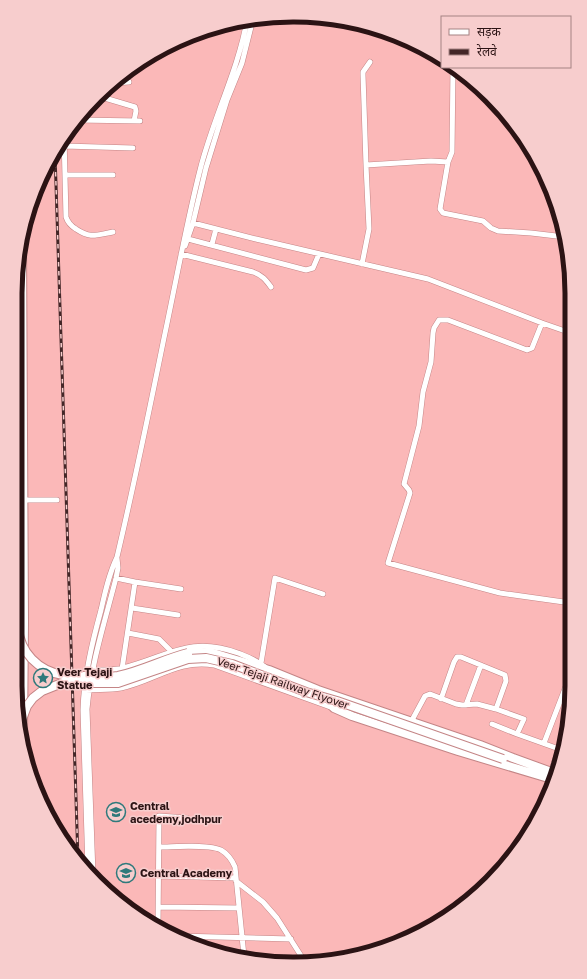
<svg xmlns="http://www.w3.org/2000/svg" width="587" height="979" viewBox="0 0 587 979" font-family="'Golos Text','Noto Sans Devanagari',sans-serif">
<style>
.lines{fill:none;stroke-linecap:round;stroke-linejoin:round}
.minor-casing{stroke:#c48586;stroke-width:6}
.primary-casing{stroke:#c48586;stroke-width:10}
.minor{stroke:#fff;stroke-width:5}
.primary{stroke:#fff;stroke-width:8}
.rail-casing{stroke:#432627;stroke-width:3}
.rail{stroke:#f7cdcd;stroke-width:1.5;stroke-dasharray:4.5;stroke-linecap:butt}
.primary-bridge-casing{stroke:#c48586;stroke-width:10;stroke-linecap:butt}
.primary-bridge{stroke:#fff;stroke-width:8}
.labels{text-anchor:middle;stroke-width:3;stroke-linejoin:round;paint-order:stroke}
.poi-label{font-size:11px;font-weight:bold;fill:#2b1314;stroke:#f7cdcd;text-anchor:start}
.street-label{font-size:11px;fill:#2b1314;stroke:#f7cdcd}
.rim{fill:none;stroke:#2b1314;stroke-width:5}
</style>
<rect width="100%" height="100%" fill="#fbb8b8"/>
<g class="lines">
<g class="minor-casing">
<path id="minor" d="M420,48H422
M113,83L129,82
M98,96L135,107L136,111L134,121
M77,120L140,121
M64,136L66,217C68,223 71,226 76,229C91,239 96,235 113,232
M64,146L133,148
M448,162L452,152L453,67
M366,165L363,75V72L370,62
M65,175H113
M193,223L256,239L428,279L542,323L571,333
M188,239L306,270L313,268L319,254
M212,244L216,229
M185,246L193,223L206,168L227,100L242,63L253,19
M181,254L253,272C262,275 266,280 271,287
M362,264L369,229L366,165L431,161L448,162L440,209L443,213L483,221L491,228L498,231L531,233L565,237
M542,323L532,348L527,350L448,320H439L434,328L433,333L431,362L423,392L419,426L405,480L404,484L409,490L410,493L388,563L500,593L571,603
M23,500H57
M116,578L135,582L122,669
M135,582L181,589
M132,608L178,615
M128,633L159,639L171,651
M261,663L275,578L323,594
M89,670C100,670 112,671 123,668C168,657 189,635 238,653C248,657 257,660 265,667
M15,673L24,674
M86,690C98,689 110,690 121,688C155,681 177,659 214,665L333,708
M441,699L454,662L457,657H461L505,675L506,681L496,709
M466,705L481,665
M411,722L425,696L430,694L456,704L462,705L477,704L496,709L524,719L517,734L559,749
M492,724L517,734
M544,743L566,686
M552,769L559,749L563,744
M159,847C174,847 209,844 221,850C228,854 232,860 235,867L244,956
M88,869L83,710C84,676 92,643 101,610C105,592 109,574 117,557C134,485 149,412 164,338C176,282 186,225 200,170C213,118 238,71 247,20
M93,874L87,709C91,664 105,621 116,578L118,568L117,558
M159,876L236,878
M236,881L263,902L277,918L305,962
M159,907L239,908
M158,927L159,816L187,818
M178,936L291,939
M233,954H244"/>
</g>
<g class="primary-casing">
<path id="primary" d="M22,243L24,622L23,735
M15,468L17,275
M15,487L19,502
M188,653L201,652L213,653L269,670L318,690L480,745L513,758L557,774
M323,696L334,708L352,716L458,751L555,780"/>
</g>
<use href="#minor" class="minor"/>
<use href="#primary" class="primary"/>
<g class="rail-casing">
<path id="rail" d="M55,154L78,860"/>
</g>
<use href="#rail" class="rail"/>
<g class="primary-bridge-casing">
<path id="primary-bridge" d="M19,502L18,628C20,652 38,671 63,675C70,677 77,676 84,676C95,677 107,678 118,676C142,671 164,659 188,653
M21,722L27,706L33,698L42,691L62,683H118L188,659L206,658L232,664L306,692L337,701L503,759"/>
</g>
<use href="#primary-bridge" class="primary-bridge"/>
</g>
<defs>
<g id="sight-ring" transform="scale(1)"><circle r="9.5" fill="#f7cdcd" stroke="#2f797b" stroke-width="1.5"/><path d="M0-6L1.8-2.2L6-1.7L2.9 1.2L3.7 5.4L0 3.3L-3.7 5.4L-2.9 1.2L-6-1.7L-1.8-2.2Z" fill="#2f797b"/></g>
<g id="school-ring" transform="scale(1)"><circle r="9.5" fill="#f7cdcd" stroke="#2f797b" stroke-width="1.5"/><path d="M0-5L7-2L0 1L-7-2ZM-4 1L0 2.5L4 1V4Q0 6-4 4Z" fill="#2f797b"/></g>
</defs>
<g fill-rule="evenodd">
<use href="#sight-ring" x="43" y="678"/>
<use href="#school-ring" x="116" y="812"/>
<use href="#school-ring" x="126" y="873"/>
</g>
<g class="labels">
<g class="poi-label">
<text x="57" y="676">Veer Tejaji<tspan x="57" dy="13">Statue</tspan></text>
<text x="130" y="810">Central<tspan x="130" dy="13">acedemy,jodhpur</tspan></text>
<text x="140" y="877">Central Academy</text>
</g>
<g class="street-label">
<text transform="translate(283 683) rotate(19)" y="4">Veer Tejaji Railway Flyover</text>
</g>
</g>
<path d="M0 0H587V979H0ZM293 22H294A271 271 0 0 1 565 293V686A271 271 0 0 1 294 957H293A271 271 0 0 1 22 686V293A271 271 0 0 1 293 22Z" fill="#f7cdcd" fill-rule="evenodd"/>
<path class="rim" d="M293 22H294A271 271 0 0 1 565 293V686A271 271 0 0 1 294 957H293A271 271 0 0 1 22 686V293A271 271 0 0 1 293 22Z"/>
<rect x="441" y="16" width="130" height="52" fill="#f7cdcd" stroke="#a58383"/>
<rect x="449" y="29" width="20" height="6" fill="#ffffff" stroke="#a58383"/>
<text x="477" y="36" font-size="12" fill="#2b1314">सड़क</text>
<rect x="449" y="49" width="20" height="6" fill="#432627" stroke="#a58383"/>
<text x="477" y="56" font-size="12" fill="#2b1314">रेलवे</text>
</svg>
